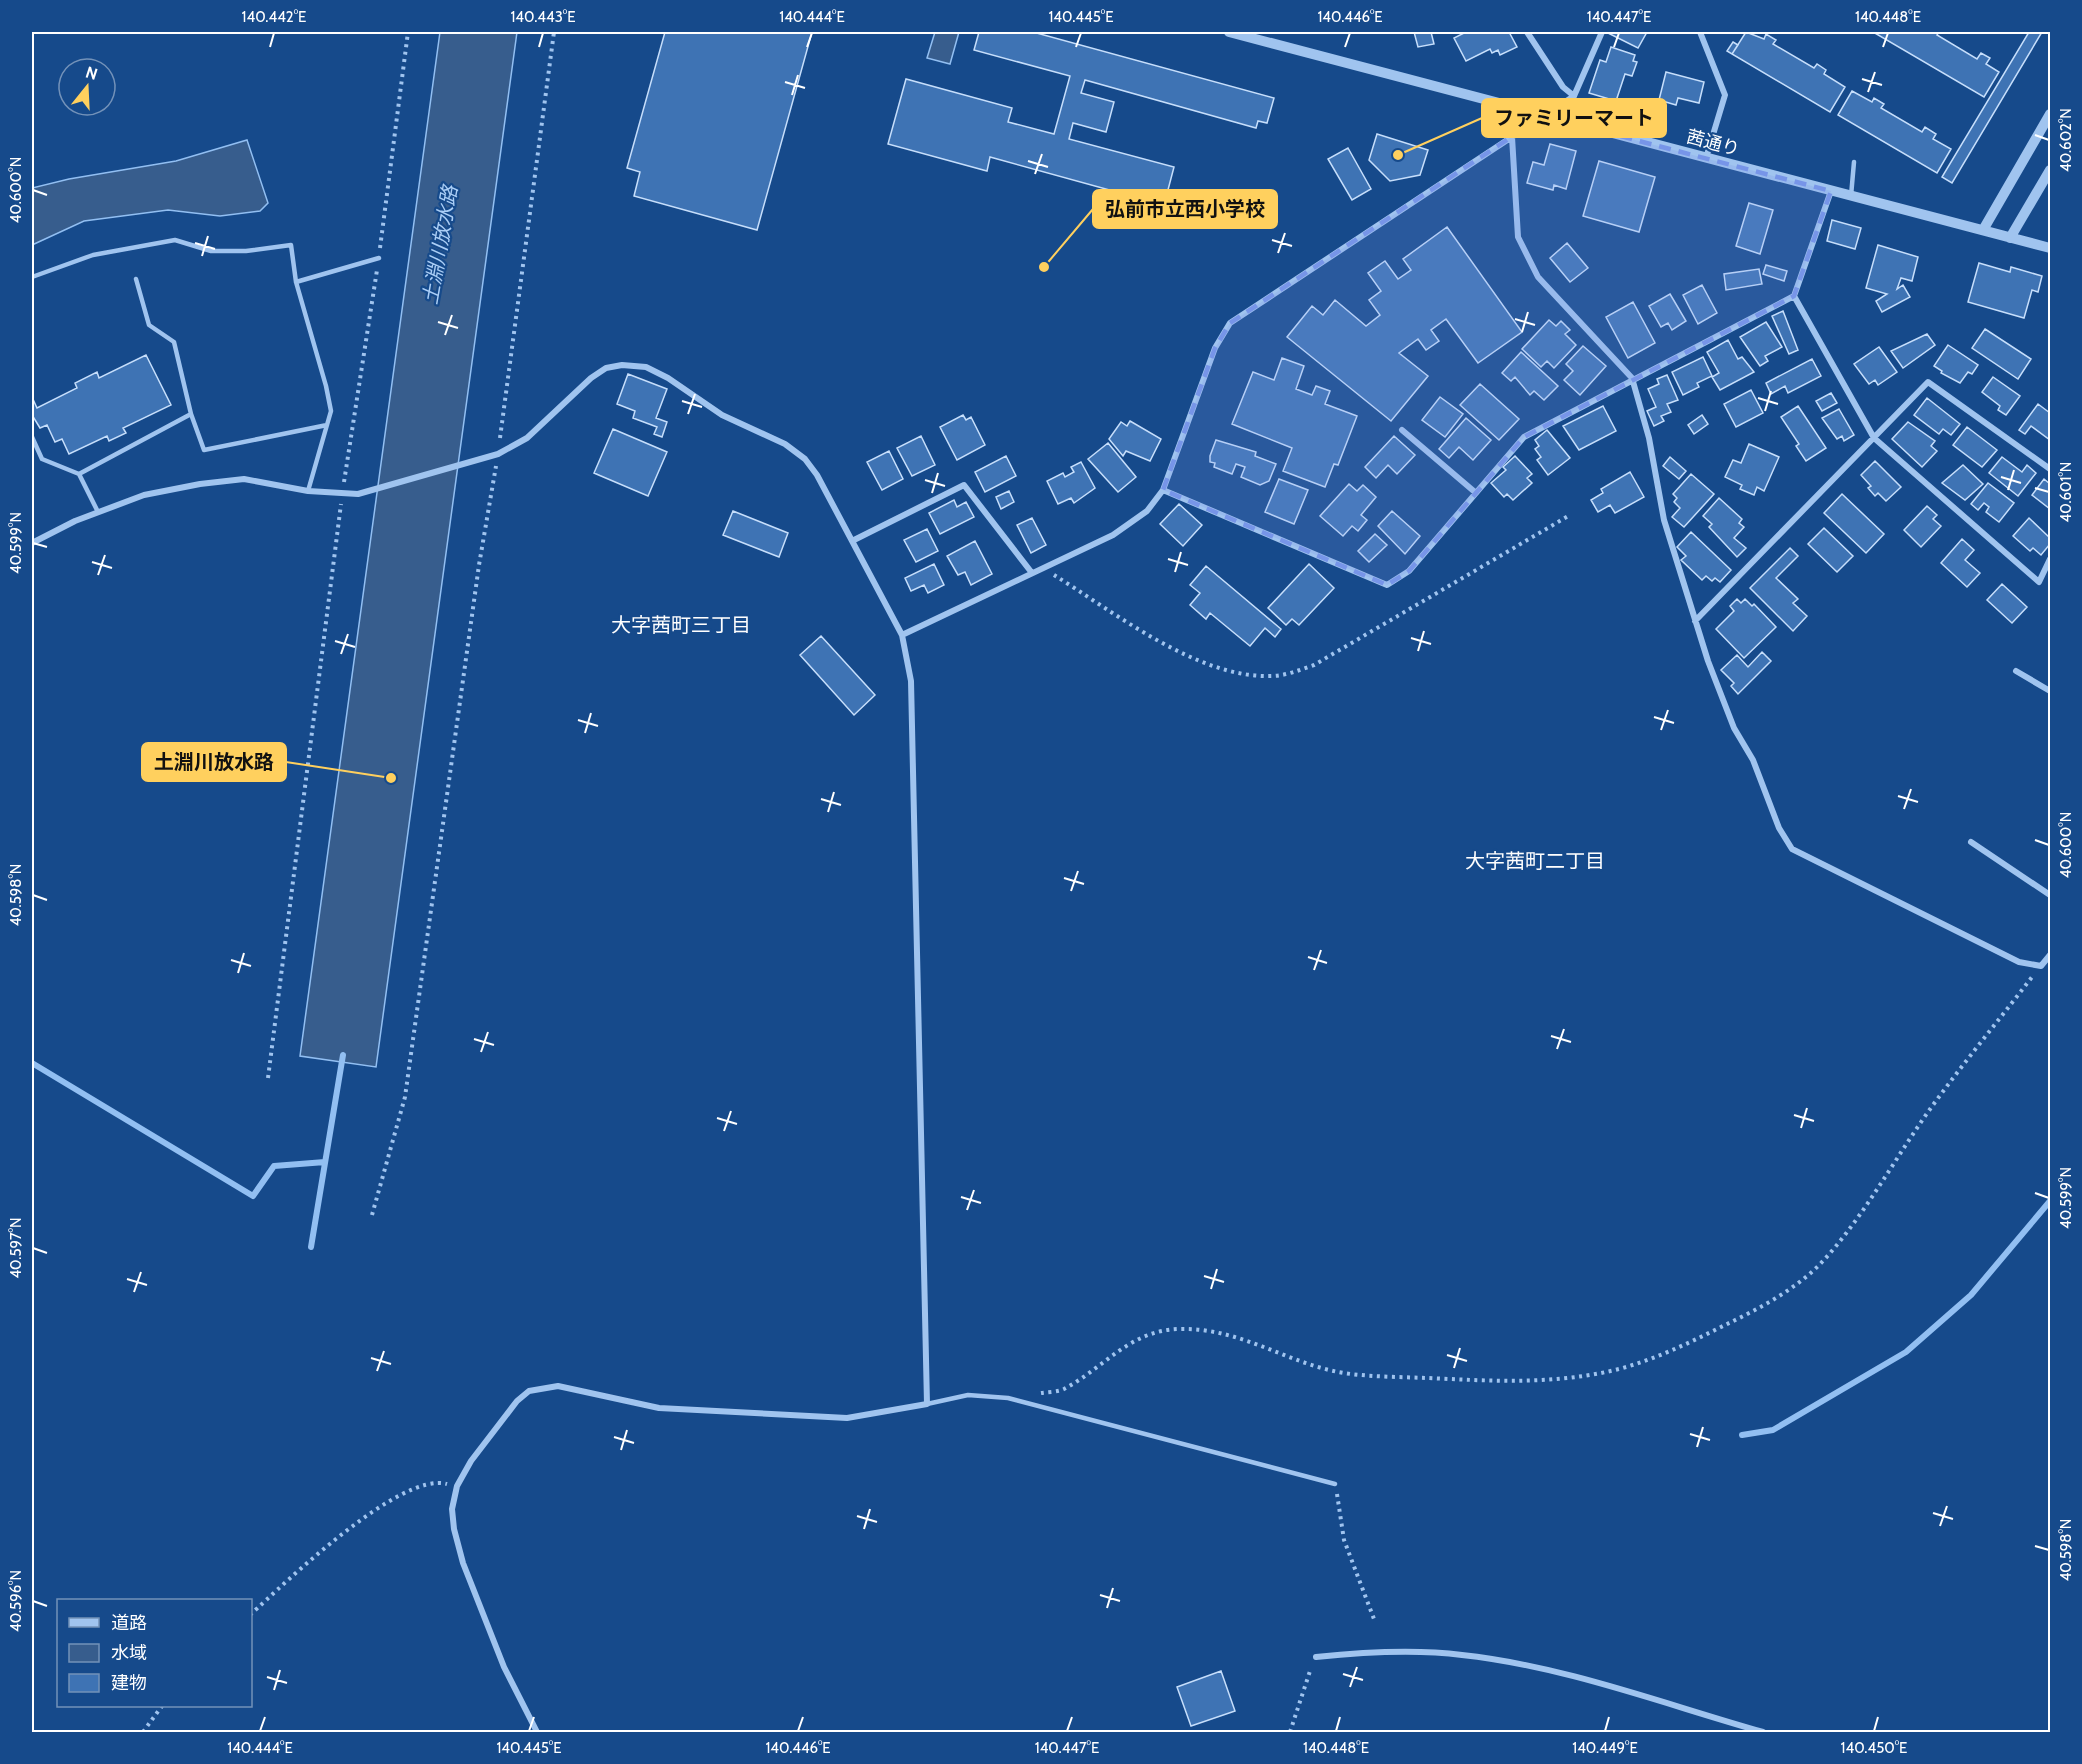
<svg xmlns="http://www.w3.org/2000/svg" width="2082" height="1764" viewBox="0 0 2082 1764" font-family="Cabin,'Noto Sans JP',sans-serif">
<style>
.water{fill:#375d8d;stroke:#92bff2;stroke-width:1.5}
.lines{fill:none;stroke-linecap:round;stroke-linejoin:round}
.stream{stroke:#92bff2;stroke-width:6}
.building{fill:#3e73b4;stroke:#c6defb;stroke-width:1.5}
.path{stroke:#a0c4ef;stroke-width:4;stroke-dasharray:3 4.5;stroke-linecap:butt}
.service{stroke:#a0c4ef;stroke-width:4.5}
.minor{stroke:#a0c4ef;stroke-width:6}
.tertiary{stroke:#a0c4ef;stroke-width:10}
.marked{fill:#7795e8;fill-opacity:0.2;stroke:#7795e8;stroke-width:4.5;stroke-dasharray:12 8;stroke-linejoin:round}
.ticks{fill:none;stroke:#fff;stroke-width:2}
.labels{text-anchor:middle;stroke-width:4.5;stroke-linejoin:round;paint-order:stroke}
.street-label{font-size:18px;fill:#fff;stroke:#164a8b}
.water-label{font-size:20px;font-style:italic;fill:#abcef6;stroke:#164a8b}
.neighbourhood-label{font-size:20px;fill:#fff;stroke:#164a8b}
.leader{fill:none;stroke:#ffd05e;stroke-width:2}
.callout-dot{fill:#ffd05e;stroke:#164a8b;stroke-width:2}
.callout{fill:#ffd05e;stroke:#ffd05e;stroke-width:2}
.callout-label{font-size:20px;text-anchor:middle;font-weight:bold;fill:#111}
.neatline{fill:none;stroke:#fff;stroke-width:2}
.ticks-label{font-size:15px;text-anchor:middle;fill:#fff}
</style>
<rect width="100%" height="100%" fill="#164a8b"/>
<path class="water" d="M440,32H517L376,1067L300,1056Z
M935,32H959L950,64L927,58Z
M247,140L268,203L260,211L220,216L168,210L84,221L32,245V188L69,179L176,161Z"/>
<g class="lines">
<path class="stream" d="M32,1063L253,1196L274,1166L325,1162
M311,1247L343,1055
M1742,1435L1773,1430L1906,1352L1971,1295L2050,1201"/>
</g>
<path class="building" d="M665,32H812L757,230L634,196L640,172L627,168Z
M979,32H1033L1274,98L1267,123L1258,121L1256,128L1085,80L1081,93L1114,102L1106,132L1073,123L1069,139L1174,167L1164,205L990,157L987,171L888,144L906,79L1012,108L1008,122L1054,134L1070,76L974,50Z
M1414,32H1431L1434,44L1418,47Z
M1466,32H1509L1517,47L1500,55L1498,50L1492,53L1490,49L1466,61L1454,38Z
M1609,32H1647L1638,48L1608,33Z
M1746,32L1764,39L1766,34L1776,40L1773,44L1814,68L1817,64L1826,70L1824,74L1845,87L1830,112L1732,54Z
M1873,32H1939L1937,35L1977,59L1981,53L1990,58L1986,64L1999,72L1984,97Z
M2029,32H2042L1952,183L1942,177Z
M1733,42L1738,45L1732,54L1727,51Z
M1611,47L1635,55L1633,61L1637,62L1632,76L1625,74L1616,101L1589,93L1600,60L1606,62Z
M1666,72L1704,82L1699,103L1678,98L1676,105L1659,100Z
M1852,91L1872,102L1874,98L1884,104L1881,108L1922,132L1925,127L1936,134L1933,139L1951,149L1937,173L1838,115Z
M1377,134L1428,150L1420,175L1390,181L1369,160Z
M1550,144L1576,151L1566,189L1554,185L1553,190L1527,183L1533,162L1544,165Z
M1348,148L1371,189L1352,200L1328,159Z
M1599,161L1655,177L1639,232L1583,216Z
M1749,203L1773,210L1760,254L1736,246Z
M1832,220L1861,228L1855,249L1827,241Z
M1447,227L1522,332L1478,363L1446,319L1431,330L1439,341L1426,350L1418,339L1399,353L1428,376L1391,421L1287,337L1312,306L1323,315L1335,300L1366,326L1380,315L1369,300L1381,291L1368,273L1385,261L1398,279L1411,270L1403,259Z
M1567,243L1588,268L1570,282L1550,258Z
M1878,245L1918,257L1912,281L1901,278L1897,289L1903,285L1910,297L1882,312L1876,301L1887,294L1866,288Z
M1979,263L2010,272L2011,267L2042,276L2038,292L2032,290L2024,318L1968,302Z
M1766,265L1787,271L1784,281L1763,274Z
M1759,269L1762,284L1726,290L1724,274Z
M1702,285L1717,313L1698,324L1683,295Z
M1670,294L1686,321L1672,330L1668,323L1661,327L1649,306Z
M1633,302L1655,343L1628,358L1606,317Z
M1783,311L1798,350L1789,354L1772,316Z
M1549,320L1556,326L1561,321L1570,330L1565,334L1576,345L1554,368L1547,361L1541,367L1522,349Z
M1766,322L1782,347L1765,356L1768,361L1760,366L1740,337Z
M1985,329L2031,359L2018,379L1972,348Z
M1927,334L1935,345L1903,368L1891,351Z
M1728,340L1738,359L1742,357L1754,372L1720,390L1712,377L1719,373L1707,352Z
M1948,345L1978,365L1972,374L1968,372L1960,383L1941,373L1942,371L1934,366Z
M1583,346L1606,366L1580,395L1564,380L1573,371L1566,364Z
M1879,347L1897,372L1878,385L1875,380L1869,384L1854,364Z
M1521,352L1558,386L1544,400L1534,391L1530,395L1515,377L1511,381L1502,373Z
M146,355L171,405L123,428L126,433L109,441L107,436L69,454L62,439L55,442L47,425L40,428L32,415V397L37,408L77,388L75,383L97,372L99,378Z
M1703,357L1712,376L1697,383L1699,387L1683,395L1672,372Z
M1282,358L1304,366L1296,389L1312,395L1316,386L1330,391L1325,404L1357,416L1338,465L1334,464L1325,487L1283,471L1292,448L1232,424L1253,372L1274,380Z
M1812,359L1821,376L1788,393L1785,386L1771,394L1766,383Z
M628,374L667,389L656,418L667,422L662,437L654,434L657,427L633,418L635,411L617,404Z
M1667,375L1678,400L1667,404L1671,412L1661,416L1664,421L1654,426L1647,411L1656,407L1648,389L1659,384L1657,379Z
M1993,377L2020,396L2006,415L1998,410L2000,406L1982,392Z
M1480,384L1519,419L1499,440L1460,405Z
M1751,390L1763,413L1736,427L1724,404Z
M1831,393L1837,403L1822,411L1816,401Z
M1440,397L1463,414L1445,437L1422,420Z
M1927,398L1960,424L1951,435L1943,429L1939,434L1914,415Z
M2038,404L2050,413V440L2031,426L2025,434L2019,430Z
M1603,406L1616,431L1579,450L1563,426Z
M1798,406L1826,448L1806,461L1796,446L1799,444L1781,417Z
M1839,409L1854,435L1844,441L1842,436L1837,439L1822,418Z
M963,415L966,420L971,417L985,445L957,460L940,427Z
M1702,415L1708,424L1694,434L1688,425Z
M1466,418L1491,440L1473,460L1459,447L1449,458L1439,449Z
M1130,421L1161,439L1150,461L1126,451L1123,456L1109,439L1121,422L1127,426Z
M1908,422L1935,441L1931,446L1937,451L1922,467L1892,439Z
M1967,427L1997,450L1982,467L1953,445Z
M613,429L667,452L648,496L594,473Z
M1547,430L1570,458L1548,475L1537,460L1541,457L1535,449L1539,446L1535,440Z
M921,436L935,465L912,476L897,448Z
M1394,436L1415,455L1397,474L1388,465L1376,478L1365,467Z
M1216,440L1256,452L1255,456L1276,464L1269,481L1260,485L1241,477L1245,467L1236,464L1232,474L1214,467L1215,463L1210,462V456Z
M1108,443L1136,477L1118,492L1088,459Z
M1749,444L1779,457L1764,491L1757,487L1754,495L1740,489L1742,485L1725,477L1733,460L1741,463Z
M889,451L903,479L882,490L867,462Z
M1006,456L1016,476L985,492L975,472Z
M1515,456L1532,474L1527,478L1532,483L1513,500L1507,494L1504,497L1491,483L1506,470L1503,467Z
M1670,457L1686,471L1679,479L1663,466Z
M2002,457L2022,472L2027,465L2036,473L2018,496L1989,473Z
M1875,461L1901,487L1886,501L1878,493L1875,496L1868,488L1871,486L1861,475Z
M1081,462L1095,488L1074,503L1071,498L1058,504L1047,481L1063,473L1065,477L1074,472L1071,467Z
M1963,465L1983,484L1965,500L1942,483Z
M1630,472L1644,497L1615,513L1610,505L1598,512L1591,500L1603,493L1601,489Z
M1691,474L1714,494L1684,527L1672,517L1680,508L1674,502L1677,498L1673,494Z
M1279,479L1308,490L1294,524L1265,512Z
M2044,479L2050,484V509L2032,495Z
M1988,483L2014,503L1999,522L1986,512L1989,507L1984,503L1978,510L1971,504Z
M1349,484L1357,491L1363,485L1376,497L1361,515L1367,520L1358,531L1352,526L1343,536L1320,516Z
M1009,491L1014,502L1001,509L996,497Z
M1842,494L1884,534L1866,553L1824,513Z
M1719,498L1742,519L1739,523L1744,527L1734,538L1746,548L1737,557L1709,527L1712,524L1703,516Z
M954,500L957,507L966,502L974,517L940,534L929,513Z
M1179,504L1202,525L1183,546L1160,524Z
M1927,506L1937,515L1933,519L1941,526L1921,547L1904,530Z
M733,511L788,533L779,557L723,535Z
M1392,511L1420,536L1405,554L1378,526Z
M1032,518L1046,545L1031,553L1017,525Z
M2029,518L2050,538V544L2041,555L2033,548L2030,551L2013,536Z
M1824,528L1853,556L1837,572L1808,544Z
M927,529L938,551L916,562L904,540Z
M1691,532L1731,570L1720,582L1715,578L1712,581L1706,576L1702,580L1681,560L1686,556L1677,547Z
M1375,534L1387,545L1369,562L1358,551Z
M1962,539L1974,550L1965,560L1980,573L1967,587L1941,563Z
M975,541L992,574L971,585L965,572L958,575L947,556Z
M1790,548L1798,556L1776,578L1798,599L1793,603L1807,616L1793,631L1750,588Z
M934,564L944,585L928,593L924,585L911,591L905,578Z
M1309,564L1334,588L1299,625L1292,619L1286,625L1268,608Z
M1206,566L1281,629L1275,637L1265,628L1250,646L1210,613L1206,619L1190,605L1200,593L1190,585Z
M2002,584L2027,607L2012,623L1987,600Z
M1737,599L1741,603L1745,599L1752,606L1754,604L1776,627L1744,658L1716,629L1734,611L1730,606Z
M821,636L875,695L854,715L800,655Z
M1762,652L1771,661L1738,694L1731,686L1734,683L1721,670L1737,655L1748,667Z
M1221,1671L1235,1711L1191,1726L1177,1687Z"/>
<g class="lines">
<path class="path" d="M380,248L408,32
M500,438L554,32
M344,482L377,270
M1054,575C1114,612 1197,678 1270,676C1286,676 1299,670 1314,665L1570,515
M268,1078L341,504
M372,1215L405,1097L479,565L496,466
M1041,1393C1048,1392 1058,1392 1064,1389C1104,1368 1130,1330 1179,1329C1243,1327 1291,1367 1351,1374C1376,1377 1403,1377 1428,1378C1493,1381 1555,1385 1619,1369C1656,1359 1689,1343 1723,1326C1758,1309 1796,1290 1823,1261C1866,1214 1896,1156 1933,1105C1965,1061 1999,1020 2032,977
M1337,1494L1344,1540L1374,1619
M250,1615C285,1583 400,1471 447,1484
M143,1732L162,1706
M1290,1732L1311,1668"/>
<path class="service" d="M1851,196L1854,162
M32,277L93,255L175,240L211,251H246L291,245L296,282L326,386L331,411L308,491
M296,282L379,258
M191,414L204,450L327,425
M32,437L42,459L79,474
M98,512L79,474L191,414L174,342L149,325L136,279
M927,1404L968,1395L1008,1398L1335,1484"/>
<path class="minor" d="M1527,32L1563,87L1574,96
M1700,32L1725,95L1706,158
M1512,137L1518,237L1538,277L1632,378L1649,438L1664,520L1708,661L1734,728L1753,760L1779,828L1792,849L2019,962L2041,966L2050,955
M1831,191L1794,296L1874,438L2039,582L2050,559
M1402,430L1476,493
M1163,490L1387,585L1409,571L1524,437L1794,296
M852,541L964,485L1032,573
M32,543L75,521L144,495L200,484L244,479L308,491L358,494L498,454L527,438L591,378L606,368L622,365L646,367L668,378L722,415L785,444L805,459L817,475L902,635L911,681L927,1404L847,1418L659,1408L558,1386L529,1391L517,1401L471,1461L457,1486L452,1509L454,1529L463,1563L504,1667L537,1732
M1695,621L1928,382L2050,469
M902,635L1113,535L1147,511L1163,490L1215,348L1230,323L1574,96L1602,32
M2016,671L2050,691
M1971,842L2050,895
M1316,1657C1364,1652 1414,1649 1462,1655C1564,1666 1664,1704 1763,1732"/>
<path class="tertiary" d="M1229,32L2050,248
M1983,230L2050,114
M2010,238L2050,170"/>
</g>
<path class="marked" d="M1543,116L1831,191L1794,296L1524,437L1409,571L1387,585L1163,490L1215,348L1230,323Z"/>
<path class="ticks" d="M270,47L274,33M539,47L543,33M807,47L812,33M1076,47L1081,33M1345,47L1350,33M1614,47L1619,33M1883,47L1888,33M1862,79L1882,85M785,82L805,88M1868,92L1875,72M792,95L798,75M2035,135L2049,140M1028,161L1048,167M1035,174L1042,154M33,190L47,195M1272,240L1292,246M195,243L215,249M1278,253L1285,233M202,256L208,236M1515,319L1535,325M438,322L458,328M1522,332L1528,312M445,335L452,315M1758,398L1778,404M682,401L702,407M1765,411L1771,391M688,414L695,394M2001,477L2021,483M925,480L945,486M2035,488L2049,492M2008,490L2014,470M932,493L938,473M33,543L47,547M1168,559L1188,565M92,562L112,568M1175,572L1181,552M98,575L105,555M1411,638L1431,644M335,641L355,647M1418,651L1424,631M341,654L348,634M1654,717L1674,723M578,720L598,726M1661,730L1668,710M585,733L591,713M1898,796L1918,802M821,799L841,805M1904,809L1911,789M828,812L834,792M2035,840L2049,845M1064,878L1084,884M1071,891L1078,871M33,895L47,900M1308,957L1327,963M231,960L251,966M1314,970L1321,950M238,973L244,953M1551,1036L1571,1042M474,1039L494,1045M1557,1049L1564,1029M481,1052L488,1032M1794,1115L1814,1121M717,1118L737,1124M1801,1128L1807,1108M724,1131L731,1111M2035,1193L2049,1198M961,1197L981,1203M967,1210L974,1190M33,1248L47,1253M1204,1276L1224,1282M127,1279L147,1285M1211,1289L1217,1269M134,1292L141,1272M1447,1355L1467,1361M371,1358L391,1364M1454,1368L1460,1348M377,1371L384,1351M1690,1434L1710,1440M614,1437L634,1443M1697,1447L1703,1427M621,1450L627,1430M1933,1513L1953,1519M857,1516L877,1522M1940,1526L1947,1506M864,1529L870,1509M2035,1546L2049,1550M1100,1595L1120,1601M33,1601L47,1606M1107,1608L1113,1588M1343,1674L1363,1680M267,1677L287,1683M1350,1687L1357,1667M274,1690L280,1670M260,1731L265,1717M529,1731L534,1717M798,1731L803,1717M1067,1731L1072,1717M1336,1731L1340,1717M1605,1731L1609,1717M1874,1731L1878,1717"/>
<g class="labels">
<g class="street-label">
<text transform="translate(1713 143) rotate(15)" y="6">茜通り</text>
</g>
<g class="water-label">
<text transform="translate(440 245) rotate(-80)" y="7">土淵川放水路</text>
</g>
<g class="neighbourhood-label">
<text x="681" y="632">大字茜町三丁目</text>
<text x="1535" y="868">大字茜町二丁目</text>
</g>
</g>
<path class="leader" d="M1398 155L1482 118M1044 267L1093 209M391 778L286 762"/>
<g class="callout-dot">
<circle cx="1398" cy="155" r="6"/>
<circle cx="1044" cy="267" r="6"/>
<circle cx="391" cy="778" r="6"/>
</g>
<g class="callout">
<rect x="1482" y="99" width="184" height="38" rx="6"/>
<rect x="1093" y="190" width="184" height="38" rx="6"/>
<rect x="142" y="743" width="144" height="38" rx="6"/>
</g>
<g class="callout-label">
<text x="1574" y="125">ファミリーマート</text>
<text x="1185" y="216">弘前市立西小学校</text>
<text x="214" y="769">土淵川放水路</text>
</g>
<rect width="2082" height="1764" fill="none" stroke="#164a8b" stroke-width="66"/>
<rect x="57" y="1599" width="195" height="108" fill="#164a8b" stroke="#7392b9" stroke-width="1.5"/>
<rect x="69" y="1618" width="30" height="9" fill="#a0c4ef" stroke="#7392b9" stroke-width="1.5"/>
<text x="111" y="1629" font-size="18" fill="#ffffff">道路</text>
<rect x="69" y="1644" width="30" height="18" fill="#375d8d" stroke="#7392b9" stroke-width="1.5"/>
<text x="111" y="1659" font-size="18" fill="#ffffff">水域</text>
<rect x="69" y="1674" width="30" height="18" fill="#3e73b4" stroke="#7392b9" stroke-width="1.5"/>
<text x="111" y="1689" font-size="18" fill="#ffffff">建物</text>
<g transform="translate(87 87) rotate(18)"><circle r="28" fill="#164a8b" stroke="#7392b9" stroke-width="1.5"/>
<path d="M0-4.5L10 22L0 15L-10 22Z" fill="#ffd05e"/>
<text y="-9" font-size="16" font-weight="bold" text-anchor="middle" fill="#ffffff">N</text>
</g>
<rect x="33" y="33" width="2016" height="1698" class="neatline"/>
<g class="ticks-label">
<text x="274" y="22">140.442°E</text>
<text x="543" y="22">140.443°E</text>
<text x="812" y="22">140.444°E</text>
<text x="1081" y="22">140.445°E</text>
<text x="1350" y="22">140.446°E</text>
<text x="1619" y="22">140.447°E</text>
<text x="1888" y="22">140.448°E</text>
<text transform="translate(2066 140) rotate(-90)" y="5">40.602°N</text>
<text transform="translate(16 190) rotate(-90)" y="5">40.600°N</text>
<text transform="translate(2066 492) rotate(-90)" y="5">40.601°N</text>
<text transform="translate(16 543) rotate(-90)" y="5">40.599°N</text>
<text transform="translate(2066 845) rotate(-90)" y="5">40.600°N</text>
<text transform="translate(16 895) rotate(-90)" y="5">40.598°N</text>
<text transform="translate(2066 1198) rotate(-90)" y="5">40.599°N</text>
<text transform="translate(16 1248) rotate(-90)" y="5">40.597°N</text>
<text transform="translate(2066 1550) rotate(-90)" y="5">40.598°N</text>
<text transform="translate(16 1601) rotate(-90)" y="5">40.596°N</text>
<text x="260" y="1753">140.444°E</text>
<text x="529" y="1753">140.445°E</text>
<text x="798" y="1753">140.446°E</text>
<text x="1067" y="1753">140.447°E</text>
<text x="1336" y="1753">140.448°E</text>
<text x="1605" y="1753">140.449°E</text>
<text x="1874" y="1753">140.450°E</text>
</g>
</svg>
